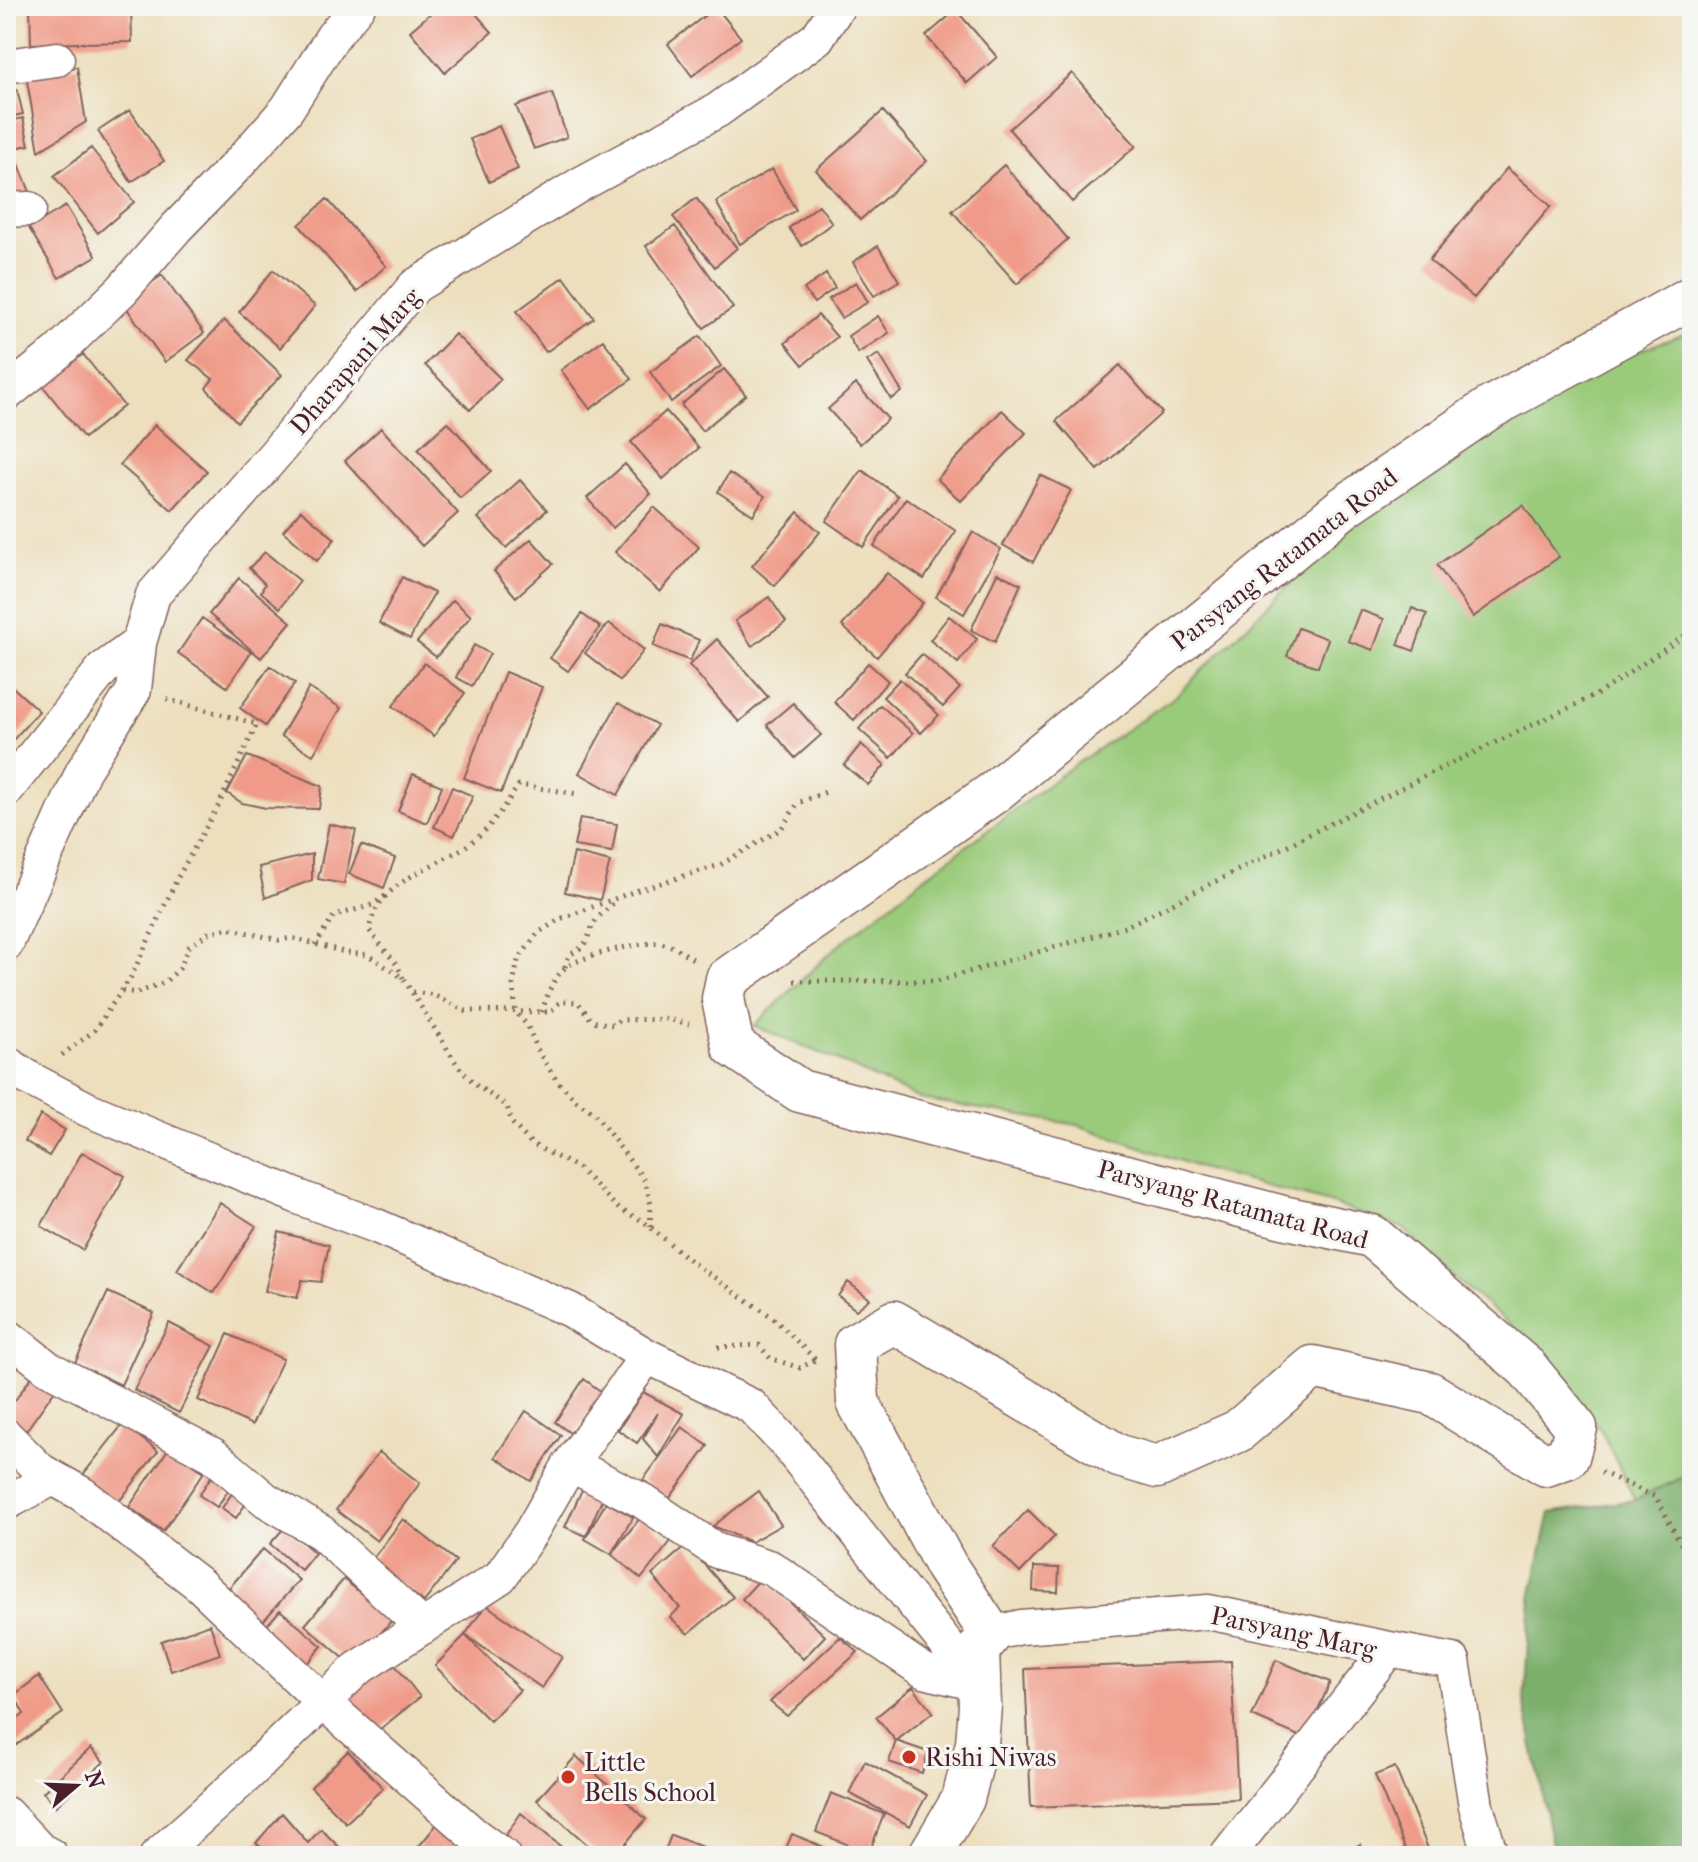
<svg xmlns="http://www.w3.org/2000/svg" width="1698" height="1862" viewBox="0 0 1698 1862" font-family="'IM FELL French Canon',serif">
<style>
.green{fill:#9acb7a;stroke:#727552;stroke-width:2}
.forest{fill:#7baf6a;stroke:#62674a;stroke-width:2}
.building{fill:#f09b89}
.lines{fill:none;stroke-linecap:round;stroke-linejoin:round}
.minor-casing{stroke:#83625e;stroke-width:37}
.tertiary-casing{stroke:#83625e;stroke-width:45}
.path{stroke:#83625e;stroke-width:5;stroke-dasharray:2 6;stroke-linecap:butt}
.minor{stroke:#fff;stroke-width:34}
.tertiary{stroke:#fff;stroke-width:42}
.poi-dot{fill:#c8321e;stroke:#f6f6f2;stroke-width:3}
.labels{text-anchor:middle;stroke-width:6;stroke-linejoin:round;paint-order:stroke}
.street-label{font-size:26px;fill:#4a1f2b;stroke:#f6f6f2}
.poi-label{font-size:26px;fill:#4a1f2b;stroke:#f6f6f2;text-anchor:start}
</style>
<rect width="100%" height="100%" fill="#f6f6f2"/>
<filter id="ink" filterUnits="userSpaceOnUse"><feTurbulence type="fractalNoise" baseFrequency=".0125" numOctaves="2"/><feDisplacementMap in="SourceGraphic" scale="16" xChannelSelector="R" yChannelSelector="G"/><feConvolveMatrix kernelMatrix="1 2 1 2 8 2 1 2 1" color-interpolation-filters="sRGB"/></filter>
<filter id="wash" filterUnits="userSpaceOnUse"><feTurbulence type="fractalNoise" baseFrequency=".006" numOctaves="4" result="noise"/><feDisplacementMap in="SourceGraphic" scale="32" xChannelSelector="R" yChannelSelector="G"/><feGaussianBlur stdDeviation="1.8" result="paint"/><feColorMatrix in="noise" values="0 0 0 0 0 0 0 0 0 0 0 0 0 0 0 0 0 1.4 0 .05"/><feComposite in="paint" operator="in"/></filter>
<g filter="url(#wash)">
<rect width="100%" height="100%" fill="#eddfbd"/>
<path class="green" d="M1692,331V1473L1635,1500L1602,1432L1549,1358L1456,1279L1403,1228L1326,1202L1206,1170L1078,1125L920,1099L830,1057L754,1026L833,950L912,887L1070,768L1176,696L1342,532L1425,474L1592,368Z"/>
<path class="forest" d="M1692,1473V1856H1558L1553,1850L1524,1700L1531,1598L1550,1513L1635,1500Z"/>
<g id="blocks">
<path class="building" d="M30,6H131L132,42L31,44Z
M439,6H469L492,32L445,73L410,31Z
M965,6H981L972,14Z
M716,7L741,38L692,76L668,44Z
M956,10L997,57L967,83L926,36Z
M77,67L86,122L39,151L26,75Z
M1072,73L1136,146L1072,202L1009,129Z
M17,90L23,114L6,118V93Z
M552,93L567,137L534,149L516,106Z
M130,110L164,161L131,182L98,131Z
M883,111L927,161L860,220L816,170Z
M23,118L29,145L6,150V122Z
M499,126L518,169L489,182L470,139Z
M91,148L134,202L98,233L54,176Z
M14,152L30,192L6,201V155Z
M1004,165L1068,239L1017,284L952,211Z
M1507,168L1551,206L1474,298L1429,260Z
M772,169L796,210L740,244L716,202Z
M696,198L737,248L715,267L673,217Z
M327,199L386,266L357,292L299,225Z
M819,205L832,223L802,246L789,228Z
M66,206L96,256L59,278L29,228Z
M675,226L733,308L704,328L646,246Z
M878,246L899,281L874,296L853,262Z
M273,270L315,306L280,348L239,312Z
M826,274L835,288L814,303L804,289Z
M162,275L204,333L165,362L123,303Z
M564,277L594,318L546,352L517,311Z
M856,282L868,302L841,318L829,299Z
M818,315L837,337L803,365L785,343Z
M878,316L889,333L858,353L848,336Z
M224,320L282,375L237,422L206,388L213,379L188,360Z
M6,334L15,358L6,361Z
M455,334L501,379L470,410L425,365Z
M700,336L721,366L671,402L650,372Z
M603,340L632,379L590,409L561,370Z
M83,354L124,406L84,438L43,386Z
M879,354L902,392L891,399L867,361Z
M1120,365L1162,413L1098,470L1056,421Z
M724,369L746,395L702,431L681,405Z
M856,384L888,419L860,444L828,409Z
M1002,410L1026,433L961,501L937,479Z
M666,411L699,448L663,479L631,442Z
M448,422L491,471L460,498L418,449Z
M155,425L207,471L172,510L120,465Z
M381,428L458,513L422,546L345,461Z
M625,464L651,494L613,528L587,498Z
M862,470L898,496L863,547L826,521Z
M729,473L765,496L753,515L718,492Z
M1040,475L1071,490L1033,562L1003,545Z
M520,480L547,510L506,548L478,518Z
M906,498L956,531L924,579L874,546Z
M1523,505L1559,557L1473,617L1437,565Z
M654,507L699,547L660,592L615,552Z
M301,510L335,539L317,561L283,531Z
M798,512L820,532L775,586L752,566Z
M973,532L1001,549L964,614L936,597Z
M531,539L553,564L516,597L494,571Z
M265,552L300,581L280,608L261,592L265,584L249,568Z
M887,573L923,603L877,657L842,626Z
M997,573L1021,584L995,642L971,630Z
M402,577L434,593L410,639L379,623Z
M239,578L291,622L261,658L209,614Z
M769,597L786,622L752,646L735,621Z
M453,600L471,616L436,657L417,642Z
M1412,608L1427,614L1414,651L1398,645Z
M1360,610L1384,619L1373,650L1348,641Z
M582,614L600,627L568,671L550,658Z
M949,616L977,639L958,663L930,640Z
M202,618L251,652L227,687L178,653Z
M609,623L644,650L620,681L585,653Z
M662,624L699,640L690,661L653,646Z
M1298,628L1328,639L1318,667L1287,656Z
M717,639L768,697L739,722L689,665Z
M474,645L490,654L472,686L456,677Z
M922,654L960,688L943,707L905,673Z
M424,663L465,693L434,736L393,706Z
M868,663L888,681L854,720L834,702Z
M270,666L295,683L265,726L240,708Z
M505,672L542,687L501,793L464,778Z
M900,679L939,715L921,733L883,697Z
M6,681L39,711L6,748Z
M309,688L341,708L313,755L281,736Z
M618,703L657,725L618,795L579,773Z
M793,703L821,735L795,758L767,725Z
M880,705L913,733L891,758L859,729Z
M861,744L885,765L868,785L844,765Z
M247,756L322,786L319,809L266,808L242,803L227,793Z
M413,774L442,786L427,823L398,811Z
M452,787L473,796L454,836L434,827Z
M580,818L617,824L612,852L574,846Z
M329,824L356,830L344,884L318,879Z
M361,845L395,858L384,888L349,874Z
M574,853L610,862L600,900L565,892Z
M312,854V880L265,898L259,867Z
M41,1115L65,1130L49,1156L25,1141Z
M82,1152L125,1176L83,1250L41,1226Z
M220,1203L256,1226L214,1293L177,1270Z
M279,1232L329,1245L321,1282L302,1280L297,1298L265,1291Z
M848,1282L870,1299L856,1310L838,1296Z
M108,1292L154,1313L121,1385L75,1363Z
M169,1323L214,1346L179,1413L134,1390Z
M228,1334L283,1359L252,1425L198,1400Z
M35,1372L57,1387L21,1438L6,1428V1413Z
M584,1379L603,1393L573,1435L555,1422Z
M643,1392L684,1414L658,1457L643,1439L658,1413L637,1443L618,1430Z
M526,1411L561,1435L531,1481L495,1457Z
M123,1424L158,1451L114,1508L78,1481Z
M682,1427L708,1446L669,1499L643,1480Z
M169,1448L204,1472L163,1531L129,1507Z
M379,1452L420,1483L377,1541L336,1510Z
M211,1477L229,1489L217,1507L199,1495Z
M585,1483L605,1493L586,1536L565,1527Z
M759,1491L781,1525L751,1542L713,1526Z
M233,1492L247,1502L236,1518L222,1508Z
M606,1502L633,1517L611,1554L641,1517L671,1541L641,1579L611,1554L585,1539Z
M1028,1510L1055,1536L1020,1573L993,1546Z
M403,1519L456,1561L424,1602L371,1561Z
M285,1527L315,1553L301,1570L270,1544Z
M687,1545L733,1597L688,1634L670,1617L680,1608L652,1575Z
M263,1549L299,1580L258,1627L222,1596Z
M1034,1567L1059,1568L1058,1592L1033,1591Z
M763,1576L825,1636L803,1659L742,1599Z
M344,1579L392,1620L353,1666L305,1625Z
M486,1605L562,1657L542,1688L465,1635L520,1690L490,1721L435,1666L465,1635Z
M280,1610L322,1646L300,1672L258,1636Z
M210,1624L220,1654L171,1671L161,1641Z
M840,1637L858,1652L787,1716L770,1702Z
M1276,1660L1330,1682L1306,1739L1252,1716Z
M392,1661L420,1697L369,1738L341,1701Z
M1231,1661L1238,1799L1031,1807L1025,1669Z
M39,1676L63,1713L6,1752V1728L24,1714L14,1695Z
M913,1687L933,1712L896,1741L876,1717Z
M896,1741L928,1752L922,1773L889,1762Z
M91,1748L104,1762L56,1806L43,1792Z
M348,1751L383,1788L346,1823L311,1787Z
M576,1756L646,1819L615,1856H600L537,1800Z
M865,1761L927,1795L910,1826L849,1793Z
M1395,1767L1431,1856H1408L1375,1775Z
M831,1793L884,1814L869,1853L816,1832Z
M282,1813L308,1843L321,1829L348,1856H271L256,1843Z
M521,1813L572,1856H520L501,1842Z
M438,1823L473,1852L469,1856H411Z
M792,1834L845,1856H783Z
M671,1835L713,1851L711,1856H663Z
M1360,1844L1366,1856H1338Z
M1164,1847L1178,1856H1158Z"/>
</g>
</g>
<g filter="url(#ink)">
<use href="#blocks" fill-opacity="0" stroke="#83625e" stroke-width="2"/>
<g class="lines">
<g class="minor-casing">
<path id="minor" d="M6,66L57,59
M6,210L29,209
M6,394L58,352L122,290L176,228L242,160L287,109L333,36L358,6
M6,790L103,669L139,643L153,595L276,453L415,286L581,184L718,110L817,38L838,6
M6,944L83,771L134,690L139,643
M6,1063L30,1079L87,1109L306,1200L374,1225L570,1310L647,1356L751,1406L784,1441L978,1684
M6,1335L48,1368L213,1455L266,1500L322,1533L423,1627
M6,1436L41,1471L82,1494L200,1585L322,1701L473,1834L503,1856
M570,1464L647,1356
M6,1503L53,1478
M991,1634L1021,1627L1208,1612L1389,1649L1227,1856
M1389,1649L1453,1661L1476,1806L1491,1856
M6,1814L40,1850L51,1856
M157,1856L245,1777L357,1669L500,1577L531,1532L570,1464L641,1500L717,1551L771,1568L924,1671L978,1684"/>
</g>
<g class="tertiary-casing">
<path id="tertiary" d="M929,1856L963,1799L977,1744L980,1706L978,1650L991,1634L946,1566L858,1402L855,1344L894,1322L1119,1456L1157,1467L1238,1431L1313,1367L1430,1393L1546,1465L1568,1457L1576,1428L1527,1368L1372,1236L1283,1217L800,1091L733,1046L723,999L727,979L993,793L1344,507L1488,409L1692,297"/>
</g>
<path class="path" d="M315,945L334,916L372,905L385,896
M565,967L569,955C594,943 585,934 597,919C603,911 610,909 615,900
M403,978L397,965L369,930C378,877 441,868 477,838C494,823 506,803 519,785L578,794
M794,981H937L1125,927L1435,771L1596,695L1692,631
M122,991L137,993L165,982L180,968L189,947L208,933L228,928L279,940L293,938L348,953L368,955L403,978L458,1066L476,1085L507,1106L512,1123L532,1144L578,1168L619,1209L643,1221L693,1263L772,1317L816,1360
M413,992L434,995L465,1011L550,1012L561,1001L578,1002L592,1021L613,1025L619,1020L668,1019L689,1024
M542,1012C546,998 553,978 565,968C577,957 643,941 660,943C673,945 682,952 693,959
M62,1055L94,1031L131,977L178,877L218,806L257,724L166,699
M650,1227L651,1205L645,1181L594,1113L576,1100L557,1081L539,1053L527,1025L516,1013L513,985L518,960L538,933L560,919L641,889L720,865L781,829L798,803L826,792
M718,1347L759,1345L770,1358L800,1368L815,1360
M1601,1472L1656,1497L1692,1564"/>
<use href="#minor" class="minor"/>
<use href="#tertiary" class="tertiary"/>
</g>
</g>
<g class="poi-dot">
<circle cx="909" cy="1757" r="8"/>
<circle cx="568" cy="1777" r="8"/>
</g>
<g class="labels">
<g class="street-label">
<text transform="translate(355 361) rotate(-49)" y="9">Dharapani Marg</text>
<text transform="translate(1284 559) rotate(-38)" y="9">Parsyang Ratamata Road</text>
<text transform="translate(1233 1204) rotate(15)" y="9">Parsyang Ratamata Road</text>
<text transform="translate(1294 1632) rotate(12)" y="9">Parsyang Marg</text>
</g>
<g class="poi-label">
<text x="925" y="1766">Rishi Niwas</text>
<text x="584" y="1771">Little<tspan x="584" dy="30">Bells School</tspan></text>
</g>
</g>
<rect width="1698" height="1862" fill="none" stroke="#f6f6f2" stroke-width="32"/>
<g transform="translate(76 1786) rotate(71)" stroke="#f6f6f2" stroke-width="6" paint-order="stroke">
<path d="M0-6L14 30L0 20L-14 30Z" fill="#4a1f2b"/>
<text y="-12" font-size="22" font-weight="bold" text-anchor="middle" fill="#4a1f2b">N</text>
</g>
</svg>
